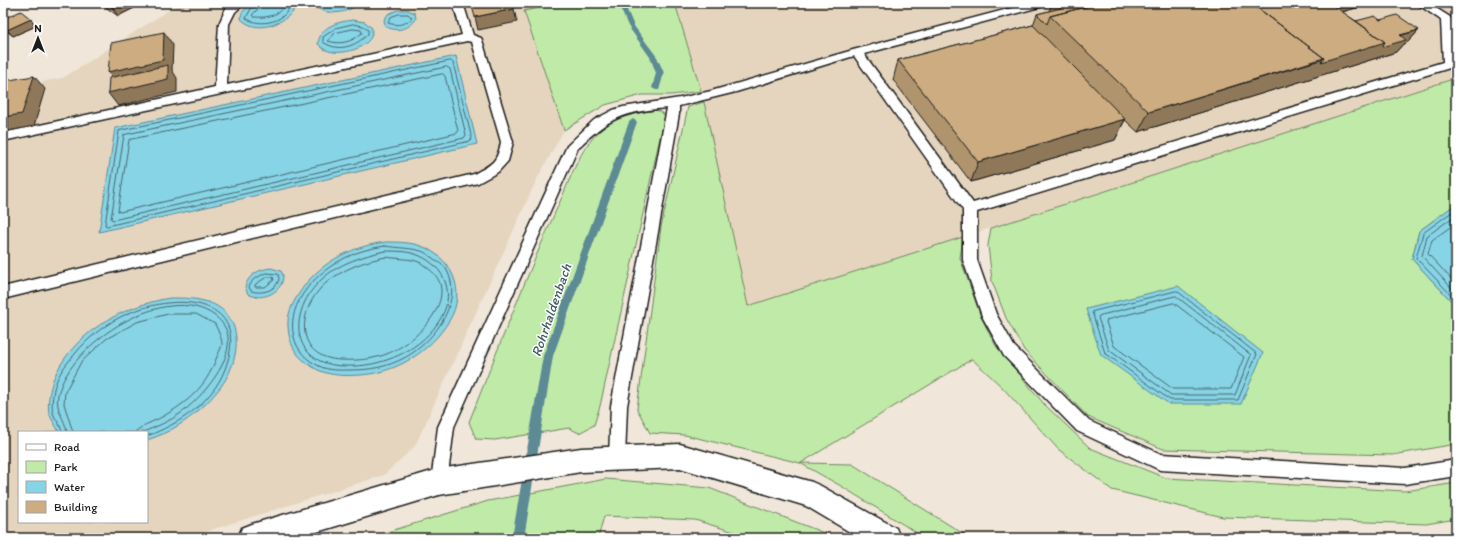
<svg xmlns="http://www.w3.org/2000/svg" width="1459" height="541" viewBox="0 0 1459 541" font-family="Itim,sans-serif">
<style>
.built{fill:#e5d5be;fill-rule:evenodd}
.green{fill:#c0eaa7;stroke:#6e8362}
.water{fill:#87d4e6;stroke:#5c8a95}
.lines{fill:none;stroke-linecap:round;stroke-linejoin:round}
.shore{stroke:#47666d;stroke-width:1}
.stream{fill:#5c8a95;fill-rule:evenodd}
.service-casing{stroke:#1c1c1c;stroke-width:3}
.minor-casing{stroke:#1c1c1c;stroke-width:3}
.primary-casing{stroke:#1c1c1c;stroke-width:3}
.service{fill:#fff;fill-rule:evenodd}
.minor{fill:#fff;fill-rule:evenodd}
.primary{fill:#fff;fill-rule:evenodd}
.wall{fill:#af946e;stroke:#1c1c1c}
.shaded-wall{fill:#8f785a;stroke:#1c1c1c}
.building{fill:#ccac80;stroke:#1c1c1c}
.labels{text-anchor:middle;stroke-width:3;stroke-linejoin:round;paint-order:stroke}
.water-label{font-size:14px;font-style:italic;fill:#415c63;stroke:#fff}
</style>
<rect width="100%" height="100%" fill="#f0e6d9"/>
<filter id="ink" filterUnits="userSpaceOnUse"><feTurbulence type="fractalNoise" baseFrequency=".025" numOctaves="2"/><feDisplacementMap in="SourceGraphic" scale="8" xChannelSelector="R" yChannelSelector="G"/><feConvolveMatrix kernelMatrix="1 2 1 2 8 2 1 2 1" color-interpolation-filters="sRGB"/></filter>
<g filter="url(#ink)">
<path class="built" d="M180,3H564L524,11L564,130L536,181L415,446L384,475L185,538H3V89L63,78ZM19,432H147V522H19Z
M675,3H1456V78L748,306L701,91Z"/>
<path class="green" d="M564,3H675L701,91L671,95H642L605,105L564,130L524,11Z
M1456,78V204L1419,231L1412,259L1456,306V444L1393,455L1163,449L1088,417L1024,350L1006,318L992,281L988,245L991,228Z
M704,102L748,306L963,237L960,258L981,317L996,346L1044,404L1090,448L1166,478L1405,491L1456,483V519L1426,524L1223,517L1112,490L1058,449L1002,387L972,359L801,463L852,464L970,538H925L841,486L800,463L685,435L650,433L637,409L661,227L688,107Z
M657,110L665,115L600,406L594,425L579,433L569,428L495,440L476,439L469,422C498,349 526,277 558,206C568,185 577,156 592,139C611,117 631,114 657,110Z
M606,479L709,488L837,538H754L695,520L604,516L598,538H368L488,501Z"/>
<path class="water" d="M253,3H293V12C280,25 256,34 241,19L242,12Z
M313,3H359C347,15 325,16 313,5Z
M398,10H408L415,13L416,19C410,29 396,33 385,26L384,20L388,14Z
M353,20L365,22L372,28C372,31 372,34 371,37C364,50 339,56 326,50C323,49 320,46 318,44C320,26 337,22 353,20Z
M456,56L477,144L99,232L115,128Z
M1456,204V306L1412,259L1419,231Z
M385,242C396,242 407,242 418,245C451,255 468,291 449,321C430,352 396,373 360,375C346,376 331,376 318,370C299,360 289,348 288,326C287,315 292,304 298,295C317,264 349,247 385,242Z
M271,268L281,271L283,275C284,292 262,302 248,294L245,287C248,275 259,269 271,268Z
M1178,286L1263,353L1241,404H1169L1101,355L1086,309Z
M170,298C182,298 193,298 204,301C245,311 242,357 222,385C204,410 176,431 147,440V432H59C56,426 51,419 49,413C47,403 50,389 53,380C72,333 122,306 170,298Z"/>
<g class="lines">
<path class="shore" d="M254,3L246,18C259,28 289,22 290,3
M259,3L258,9L252,15L254,17C266,18 281,16 285,3
M399,14H408L412,18C405,25 397,26 388,23L391,17Z
M353,24L363,26L368,30V34C356,46 339,53 323,42V37L336,28Z
M353,29L361,30L362,33C352,42 341,45 328,41L335,33Z
M451,61L453,63L472,139L470,141L107,226L105,225L119,131Z
M447,67L450,69L466,135L464,138L113,220L111,219L124,135Z
M443,74L445,76L458,131L457,133L120,212L118,211L129,140Z
M1456,209L1423,233L1416,258L1456,300
M1456,215L1427,236L1422,256L1456,293
M1456,223L1432,240L1428,254L1456,284
M385,246C396,248 415,248 424,252C427,254 431,257 434,259C437,262 444,265 446,269C465,301 433,343 404,358C387,367 370,370 351,370C340,370 329,371 319,366C306,360 297,350 294,337C285,302 319,270 347,257C359,251 372,248 385,246Z
M385,251C395,251 405,251 415,254C442,263 456,290 442,316C424,350 381,368 345,366C288,365 288,310 322,279C339,263 363,256 385,251Z
M386,257C396,259 409,258 419,262C422,263 426,267 429,269C461,293 422,336 397,349C380,359 360,361 341,360C293,358 297,308 326,283C343,269 364,261 386,257Z
M266,273L278,274L279,279C276,291 262,294 251,291L249,287L253,280Z
M267,277H273L274,280L265,287H255V285Z
M1177,291L1257,354L1238,400H1170L1105,353L1092,312Z
M1176,296L1251,355L1235,395H1171L1109,350L1098,318L1099,316Z
M1174,303L1244,357L1231,389H1173L1114,346L1106,322L1107,320Z
M62,432C61,424 55,420 53,413C51,406 53,396 54,389C57,376 65,365 74,355C91,334 114,317 140,309C189,293 250,303 225,369C212,403 179,424 147,436
M67,432C65,418 55,411 58,395C70,343 167,280 215,316C251,343 205,395 181,413C170,421 156,427 143,432
M73,432L64,404L65,392L81,362L106,339L137,322L168,314H196L215,324C217,329 222,338 222,344C221,349 218,354 216,359C206,387 188,402 162,417C153,422 142,425 135,432"/>
<path class="stream" d="M618,3H624L634,26L657,57L664,73L659,90H656L652,88L656,73L650,57L628,26Z
M633,119L637,122L553,356L524,538H512L543,356L629,122Z"/>
<g class="service-casing">
<path id="service" d="M233,3H245L235,12L229,24L227,85L462,35L453,3H463L473,35L481,38L482,40L513,142L508,161L498,172L478,183L3,299V287L474,174C492,164 497,163 501,142L472,42L467,41L3,141V133L215,87L219,24L226,8Z
M1031,3H1048L1047,5L864,54L973,203L1443,62L1441,20L1416,3H1428L1450,17L1451,19L1455,64L1453,67L977,212V260L996,314L1014,346L1089,421L1161,454L1405,468L1456,460V476L1405,484L1160,470L1077,431L1004,356L982,316L963,260V210L854,56L736,92L679,106V114L627,406L625,458L623,463L617,466L611,463L609,458L611,406L667,108C624,112 609,117 578,148L454,427L447,482L445,488L439,490L433,488L431,482L438,427L567,146L594,120L613,110L623,107L680,98L711,91L853,50Z"/>
</g>
<g class="minor-casing">
<path id="minor" d="M439,469L448,473L452,482L448,491L439,495L297,538H238L242,528L252,524Z"/>
</g>
<g class="primary-casing">
<path id="primary" d="M680,444L812,482L821,486L896,528L900,538H860L806,506L680,468L581,472L439,495L430,491L426,482L430,473L439,469L581,448Z"/>
</g>
<use href="#service" class="service"/>
<use href="#minor" class="minor"/>
<use href="#primary" class="primary"/>
</g>
<path class="wall" d="M100,3H144L118,16Z
M1052,3H1081L1085,7L1101,3H1374L1342,12L1356,21L1380,20L1419,30L1408,42L1403,44L1396,52L1138,132L1125,120L1115,140L971,182L893,80L898,60L1033,25L1037,14L1049,11Z
M3,19L36,26L13,36L3,28Z"/>
<path class="shaded-wall" d="M109,3H144L118,16Z
M1328,3H1374L1316,19Z
M514,9L517,22L478,30L475,17Z
M31,19L36,26L13,36L7,30Z
M1419,30L1408,42L1403,44L1396,52L1138,132L1149,112Z
M164,32L173,45L172,70L177,78V92L118,106L108,93L118,85L108,72Z
M34,76L45,89L34,126L3,132V117Z
M1125,119L1115,140L971,182L978,162Z"/>
<path class="building" d="M471,3H512L514,9L475,17Z
M1056,3H1081L1085,7L1050,16L1047,24L1037,14L1061,8Z
M1101,3H1251L1324,58L1149,112L1050,16Z
M1251,3H1330L1385,42L1321,62L1324,58Z
M21,11L31,19L7,30L3,26V19Z
M1397,15L1419,30L1400,35L1406,40L1382,47L1385,42L1356,21L1375,16L1380,20Z
M1033,25L1125,119L978,162L898,60Z
M164,32L163,60L108,72L111,43Z
M168,65V79L108,93L109,78Z
M34,76L22,114L3,117V81Z"/>
</g>
<g class="labels">
<g class="water-label">
<text transform="translate(551 310) rotate(-71)" y="5">Rohrhaldenbach</text>
</g>
</g>
<rect width="1459" height="541" fill="none" stroke="#fff" stroke-width="16"/>
<rect x="8" y="8" width="1443" height="525" fill="none" stroke="#1c1c1c" stroke-width="1.5" filter="url(#ink)"/>
<rect x="18" y="431" width="130" height="92" fill="#ffffff" stroke="#a4a4a4"/>
<rect x="26" y="444" width="20" height="6" fill="#ffffff" stroke="#a4a4a4"/>
<text x="54" y="451" font-size="12" fill="#1c1c1c">Road</text>
<rect x="26" y="461" width="20" height="12" fill="#c0eaa7" stroke="#a4a4a4"/>
<text x="54" y="471" font-size="12" fill="#1c1c1c">Park</text>
<rect x="26" y="481" width="20" height="12" fill="#87d4e6" stroke="#a4a4a4"/>
<text x="54" y="491" font-size="12" fill="#1c1c1c">Water</text>
<rect x="26" y="501" width="20" height="12" fill="#ccac80" stroke="#a4a4a4"/>
<text x="54" y="511" font-size="12" fill="#1c1c1c">Building</text>
<g transform="translate(38 38)" stroke="#ffffff" stroke-width="3" paint-order="stroke">
<path d="M0-3L7 15L0 10L-7 15Z" fill="#1c1c1c"/>
<text y="-6" font-size="11" font-weight="bold" text-anchor="middle" fill="#1c1c1c">N</text>
</g>
</svg>
